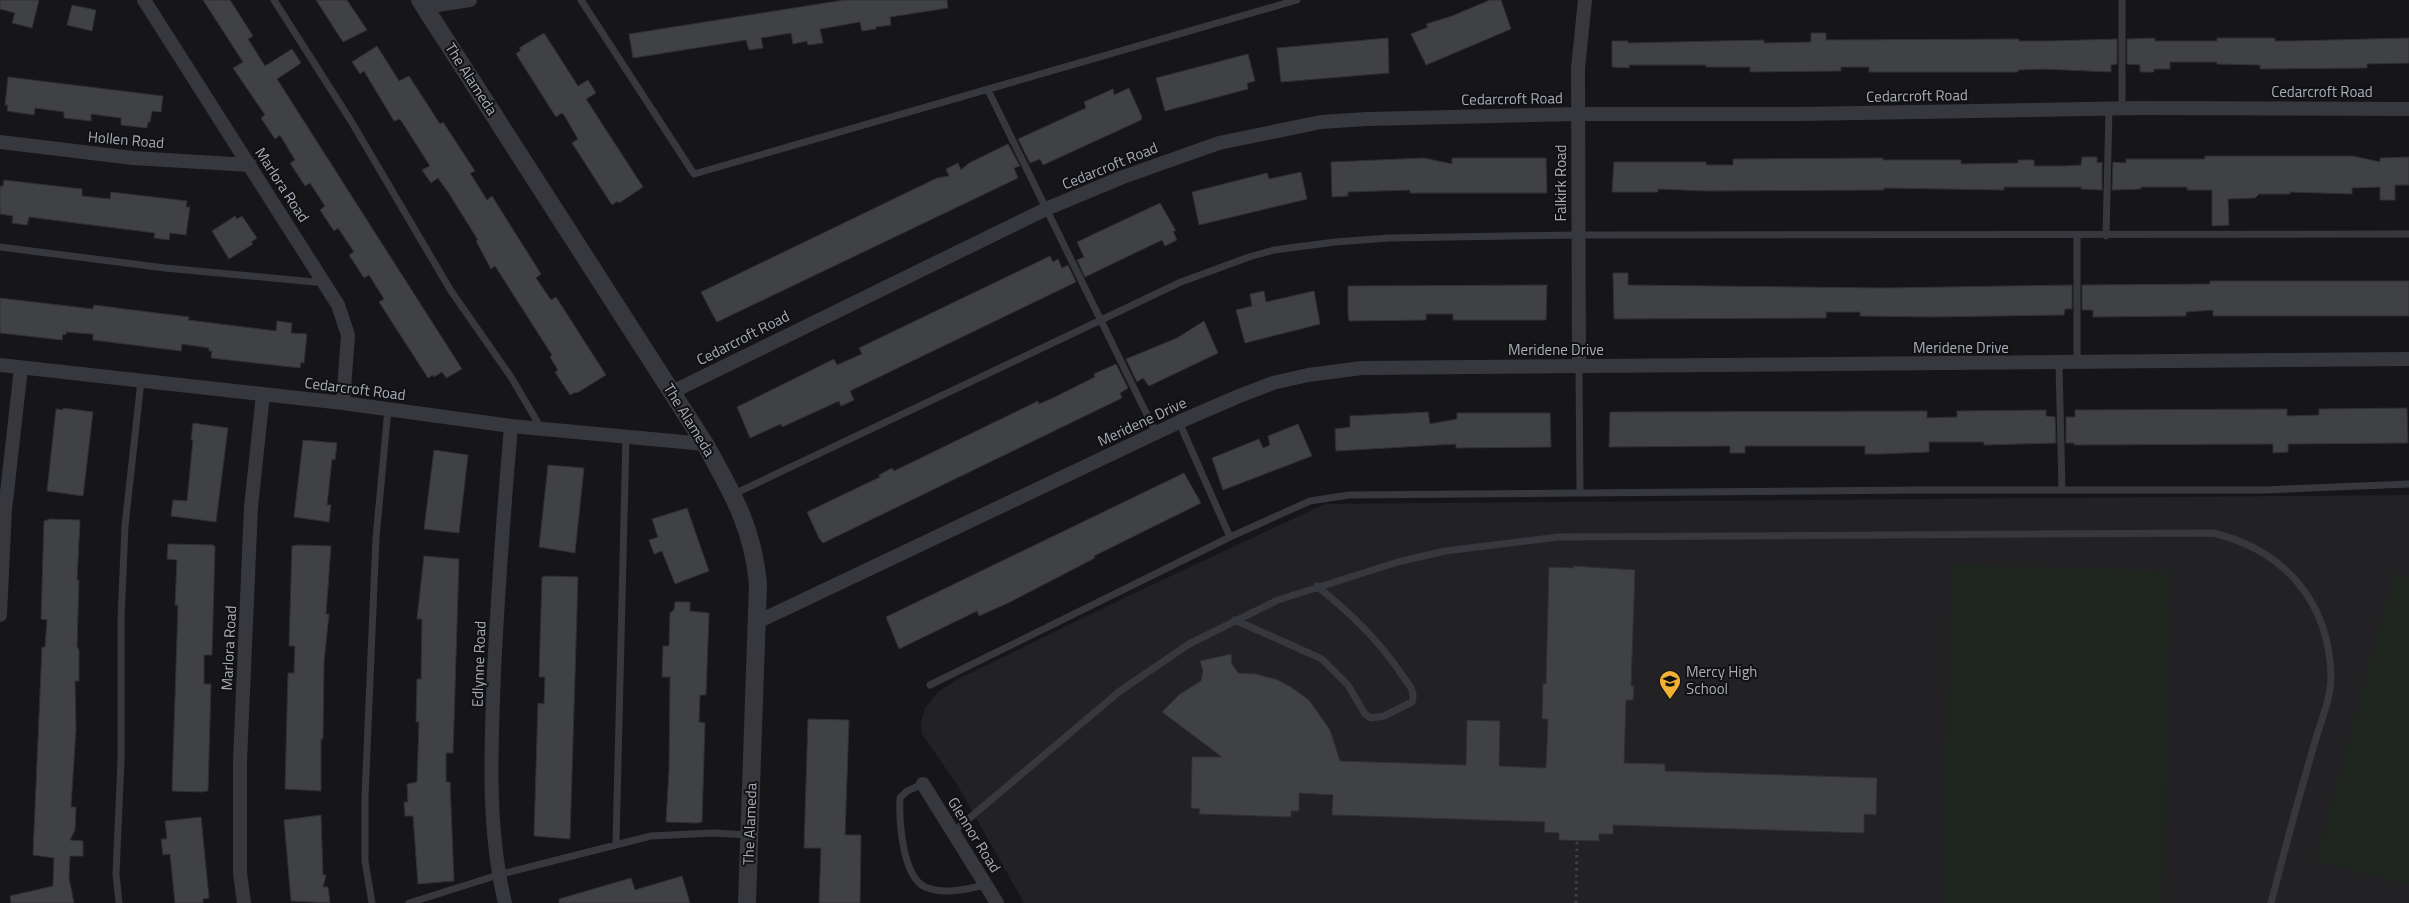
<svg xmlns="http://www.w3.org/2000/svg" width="2409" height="903" viewBox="0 0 2409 903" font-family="'Titillium Web',sans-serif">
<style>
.built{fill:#222225}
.green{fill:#1e261f}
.building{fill:#404145;stroke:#303034}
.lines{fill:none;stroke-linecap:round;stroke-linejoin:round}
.path{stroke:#3d3f44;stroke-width:3;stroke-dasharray:2.5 4;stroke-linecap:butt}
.service{stroke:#37383d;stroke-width:7}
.minor{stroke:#37383d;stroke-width:14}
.tertiary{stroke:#37383d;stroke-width:18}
.labels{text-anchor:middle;stroke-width:4;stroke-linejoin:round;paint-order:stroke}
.street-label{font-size:15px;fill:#a8adb8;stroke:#111113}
.poi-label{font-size:15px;fill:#a8adb8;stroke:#111113;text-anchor:start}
</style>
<rect width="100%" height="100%" fill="#161618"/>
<path class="built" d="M2409,495V903H1024L958,786L922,734L921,723L925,708L938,692L958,679L1128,596L1325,504Z"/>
<path class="green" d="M1952,565L2171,571L2162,903H1942Z
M2394,574L2409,578V885L2316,860Z"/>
<path class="building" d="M0,0H39L32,28L12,23L15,13L0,9Z
M203,0H230L253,36L248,39L265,66L292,49L301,63L277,79L462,369L446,378L442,372L434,377L433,375L428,378L379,302L384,299L369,275L364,278L349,255L354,252L338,228L334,231L320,210L325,206L310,183L305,186L290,163L295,160L280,135L275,139L261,118L265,115L233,68L243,62Z
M316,0H347L367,30L343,42Z
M844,0H947L948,8L890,17L891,25L876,27V29L862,31L860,22L820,29L823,43L808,45L807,41L793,44L791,33L761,38L763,48L749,50L746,40L633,58L629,34Z
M1490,0H1501L1511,29L1426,65L1411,34L1428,27L1426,24L1452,16Z
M72,5L96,10L92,31L67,25Z
M544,33L578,86L588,80L596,93L586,99L643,187L619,203L618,201L612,205L572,143L578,139L564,115L562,113L556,117L516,54L521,50L519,48Z
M1811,33H1826V40L2019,39V41H2049L2117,39V64L2111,65V72L2042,69L2018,70V72H1869V67H1841V71L1750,72V67H1706V65H1629V68L1612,67V41H1628V43L1764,40V43L1811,42Z
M1388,38L1389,73L1281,82L1277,48Z
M2155,38V41H2217V38H2275V41H2290L2409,38V63L2367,64V68L2260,69V65L2217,64V62H2170V69H2154V72H2140V65L2127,64V39Z
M377,46L399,81L409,76L440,124L443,122L475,171L470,173L487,200L492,196L541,274L536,278L551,300L556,297L606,375L577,393L576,392L570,395L555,372L558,370L550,357L552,355L495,266L491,269L476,241L478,240L448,192L438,178L431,183L422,170L430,166L400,119L394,121L364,71L360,74L352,62Z
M1248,54L1255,81L1247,83L1248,89L1165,111L1156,78Z
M8,77L163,96L161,112L152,111L150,122H148L147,128L121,125V118L91,114V121L64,118V112L35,108L34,115L7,111L8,105H5Z
M1129,88L1142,117L1141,120L1043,165L1040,159L1030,163L1018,139L1086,108L1084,102L1113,89L1114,95Z
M1008,144L1020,166L1014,168L1018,178L717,322L714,317L701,292L937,178L949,176L946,169L958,163L961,170L969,163Z
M2205,156H2353L2380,162V158L2409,157V185H2395V200H2380V187L2352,188V194L2290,192V194H2259L2255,198L2228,199L2229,225L2212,226V190H2187V187H2141V189L2112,190L2113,162L2126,163V159H2205Z
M2082,157H2097V163L2102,162V190L2081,189V187H2004V190L1884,188V190L1708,191L1658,189V192H1612L1614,162H1706V165H1733V159L1883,158V160H1961V164L2018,163V160H2034V166H2066L2081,165Z
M1424,158L1452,164V158H1546L1547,193H1410V190L1348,192V196L1332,197L1331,162Z
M1301,172L1307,199L1199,225L1192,192L1267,173L1269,179Z
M4,180L82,189V196L110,199L111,192L187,201L186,207H190L186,235L170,233L169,240L154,238L155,233L29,217L27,225L12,223L13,216L0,214V186H3Z
M1160,203L1176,231H1173L1177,240L1165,246L1162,240L1085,277L1077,260L1084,257L1077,242Z
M235,216L237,219L242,216L257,238L251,242L253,244L229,259L212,231Z
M1050,256L1053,262L1058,259L1062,268L1068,265L1076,282L850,391L854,400L841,406L839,401L782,427L781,424L750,438L737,407L834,359L837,365L862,354L859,348Z
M1613,273H1628V285L1883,288L2072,285V309H2065L2064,315L1932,317L1860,316V312H1826V318L1614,319Z
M2210,281H2409V316H2213V310L2186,312V316L2093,317V310H2082V285L2210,284Z
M1547,285L1546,320H1453V314H1426V320L1349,321L1348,314V286Z
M1264,291L1266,302L1314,291L1320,324L1245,343L1236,310L1252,306L1250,294Z
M0,298L93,309L94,305L125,309L189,317L188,320L276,331L277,321L292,323L291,333L307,334L304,363L301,362L300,368L211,358L212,351H209V348L182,344L181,351L93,340V334L66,332V335L63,334L62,340L0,333Z
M1204,321L1218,353L1149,386L1143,378L1137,382L1126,359L1177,338Z
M1116,364L1128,388L1120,393L1122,398L823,543L819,538L807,512L880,477L879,475L892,468L894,471L1038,401L1039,404L1053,398L1095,377L1094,374Z
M63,408L93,412L83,496L47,491L56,409L63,410Z
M2407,408L2408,443L2288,444V452L2273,453V444L2074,445V443H2066V417H2075V410L2287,409V416L2319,415V409Z
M2046,410V416L2055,417L2056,443L1984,445V442H1929V452L1881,454H1865V446H1745V453H1730V446L1609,447L1610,412L1927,411V418L1957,417V411Z
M1428,412L1430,424L1457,419V413H1550L1551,447L1456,448V444L1336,451L1335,429L1350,427V416Z
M193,423L228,428L216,522L171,516L173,500L187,501L193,440H191Z
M1298,424L1312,456L1223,490L1212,458L1259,439L1263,448L1270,445L1268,436Z
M303,440L337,443L335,460L332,459L327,505H331L329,522L294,517Z
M434,450L468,455L459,533L424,529Z
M548,465L584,468L575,553L539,547Z
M1184,473L1201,503L1094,556L1095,558L1010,602L979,616L977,611L899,649L886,617Z
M687,508L709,571L675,584L662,551L654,554L649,540L658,537L652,519Z
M50,519L80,520L77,580H79L77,646L79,650V681H75L76,729L71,807H76L75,830L70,840L83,841V856H70L69,878L74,903H11L10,896L53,886L54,858L33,855L42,647H45L47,620L41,619L44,521Z
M168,544L213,545L215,547L212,655H204V684H211L208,791L201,792L172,791L178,605H175L177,560L167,559Z
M298,545L331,546L326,614H329L324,662L323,739H321V791L285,789L288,673H294L295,646H289L292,546Z
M424,556L459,559L453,753H446V782H450L454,881L418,884L413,816H405L404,802H408L407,784L417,782L419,722H416L417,679H421L422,619H417Z
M1573,566L1635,570L1631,686H1634L1633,700H1626L1624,763L1665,764V771L1877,778L1876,815L1864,814V833L1613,825V834H1599V841L1559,840V833L1544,832L1545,822L1332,815L1333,795L1299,793V811H1291V817L1199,814L1200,809L1191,808L1192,757H1222L1162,712L1180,694L1201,681L1203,670L1200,661L1231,654L1232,664L1238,673L1256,674L1278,680L1291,687L1309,700L1330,730L1340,761L1466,765L1467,720L1500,721L1499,766L1546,768L1548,719H1542L1543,683L1546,684L1549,567L1573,568Z
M548,576L578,577L570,839L534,836L538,703L544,704L545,677H539L542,577Z
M675,602H690V611L709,613L706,695H700L699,722L705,723L702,822L696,823L666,822L669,771L670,677H662L663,646H669L670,613L674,610Z
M808,719L849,720L845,835H861L860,903H819L821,848H804Z
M321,815L323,875H326L323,887H328L330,903L291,901L284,820Z
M201,817L209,898L203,899V903H175L170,854L163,855L161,839H167L165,821Z
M682,876L690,903H559V899L631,878L635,890Z"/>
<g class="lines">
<path class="path" d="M1576,903L1577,840"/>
<path class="service" d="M274,0L351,121L451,291L511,377L541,428
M581,0L694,174L1297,0
M2122,0V108
M988,90L1156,433
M2106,236L2109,109
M0,247L165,268L325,283
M2077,363V236
M2059,364L2062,490
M1579,366L1580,493
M1179,422L1230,537
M734,494L1181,282L1249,257L1274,250L1335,242L1389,238L1578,235L2409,234
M1235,620L1322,659L1348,685L1365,714L1371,718L1384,716L1412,702C1416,691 1408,684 1402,675C1378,639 1350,613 1317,586
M930,685L1230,537L1310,501L1349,495L1920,490H2264L2409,484
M923,784L907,791L900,798C899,820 902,876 925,887C944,895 967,889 986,885
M953,832L1120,691L1189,644L1278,600L1398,562L1445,551L1559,537L2213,533C2284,550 2329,601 2331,676C2331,698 2322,718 2316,738C2300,793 2285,848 2271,903
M616,843L626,437
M119,903L116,874L121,761V619L125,526L141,381
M372,903L365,861V797L376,538L388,409
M409,903L498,875L651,836L713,833L749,835"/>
<path class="minor" d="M144,0L338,305L348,335L343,403
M424,7L470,0
M0,142L133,158L250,165
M0,365L343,403L511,426L705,444
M1579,366L1578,68L1585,0
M672,392L1046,209L1123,177L1219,143L1321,122L1367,119L1577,114H1801L2141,108L2409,109
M0,615L5,510L21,368
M757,622L1179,422L1239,396L1273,383L1308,375L1362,368L2409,359
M923,784L997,903
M244,903L240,873V761L251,507L263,394
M505,903C487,828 491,749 494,672C498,590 504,508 511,426"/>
<path class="tertiary" d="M420,0L705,444C732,492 753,528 758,584L747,903"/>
</g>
<defs>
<g id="school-pin" transform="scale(1.125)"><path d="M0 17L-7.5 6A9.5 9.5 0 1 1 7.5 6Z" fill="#f2b134" stroke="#111113"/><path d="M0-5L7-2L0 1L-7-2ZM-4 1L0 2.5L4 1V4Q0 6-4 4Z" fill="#111"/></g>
</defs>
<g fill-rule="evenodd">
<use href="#school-pin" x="1670" y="681"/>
</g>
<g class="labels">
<g class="street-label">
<text transform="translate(471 79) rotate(57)" y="5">The Alameda</text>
<text x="2322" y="97">Cedarcroft Road</text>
<text transform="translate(1917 96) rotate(-1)" y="5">Cedarcroft Road</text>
<text transform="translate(1512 99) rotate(-1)" y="5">Cedarcroft Road</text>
<text transform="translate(126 140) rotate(5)" y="5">Hollen Road</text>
<text transform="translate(1110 166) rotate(-22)" y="5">Cedarcroft Road</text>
<text transform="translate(1561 183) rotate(-90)" y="5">Falkirk Road</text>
<text transform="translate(282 185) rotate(57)" y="5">Marlora Road</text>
<text transform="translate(743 338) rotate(-27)" y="5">Cedarcroft Road</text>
<text x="1961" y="353">Meridene Drive</text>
<text x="1556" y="355">Meridene Drive</text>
<text transform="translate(355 389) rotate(7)" y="5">Cedarcroft Road</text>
<text transform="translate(689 420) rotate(58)" y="5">The Alameda</text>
<text transform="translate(1142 422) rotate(-25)" y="5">Meridene Drive</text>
<text transform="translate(229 648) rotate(-87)" y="5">Marlora Road</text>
<text transform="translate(479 664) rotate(-88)" y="5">Edlynne Road</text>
<text transform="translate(750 824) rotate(-88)" y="5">The Alameda</text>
<text transform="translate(974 835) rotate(58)" y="5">Glennor Road</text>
</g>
<g class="poi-label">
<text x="1686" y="677">Mercy High<tspan x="1686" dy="17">School</tspan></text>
</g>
</g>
</svg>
